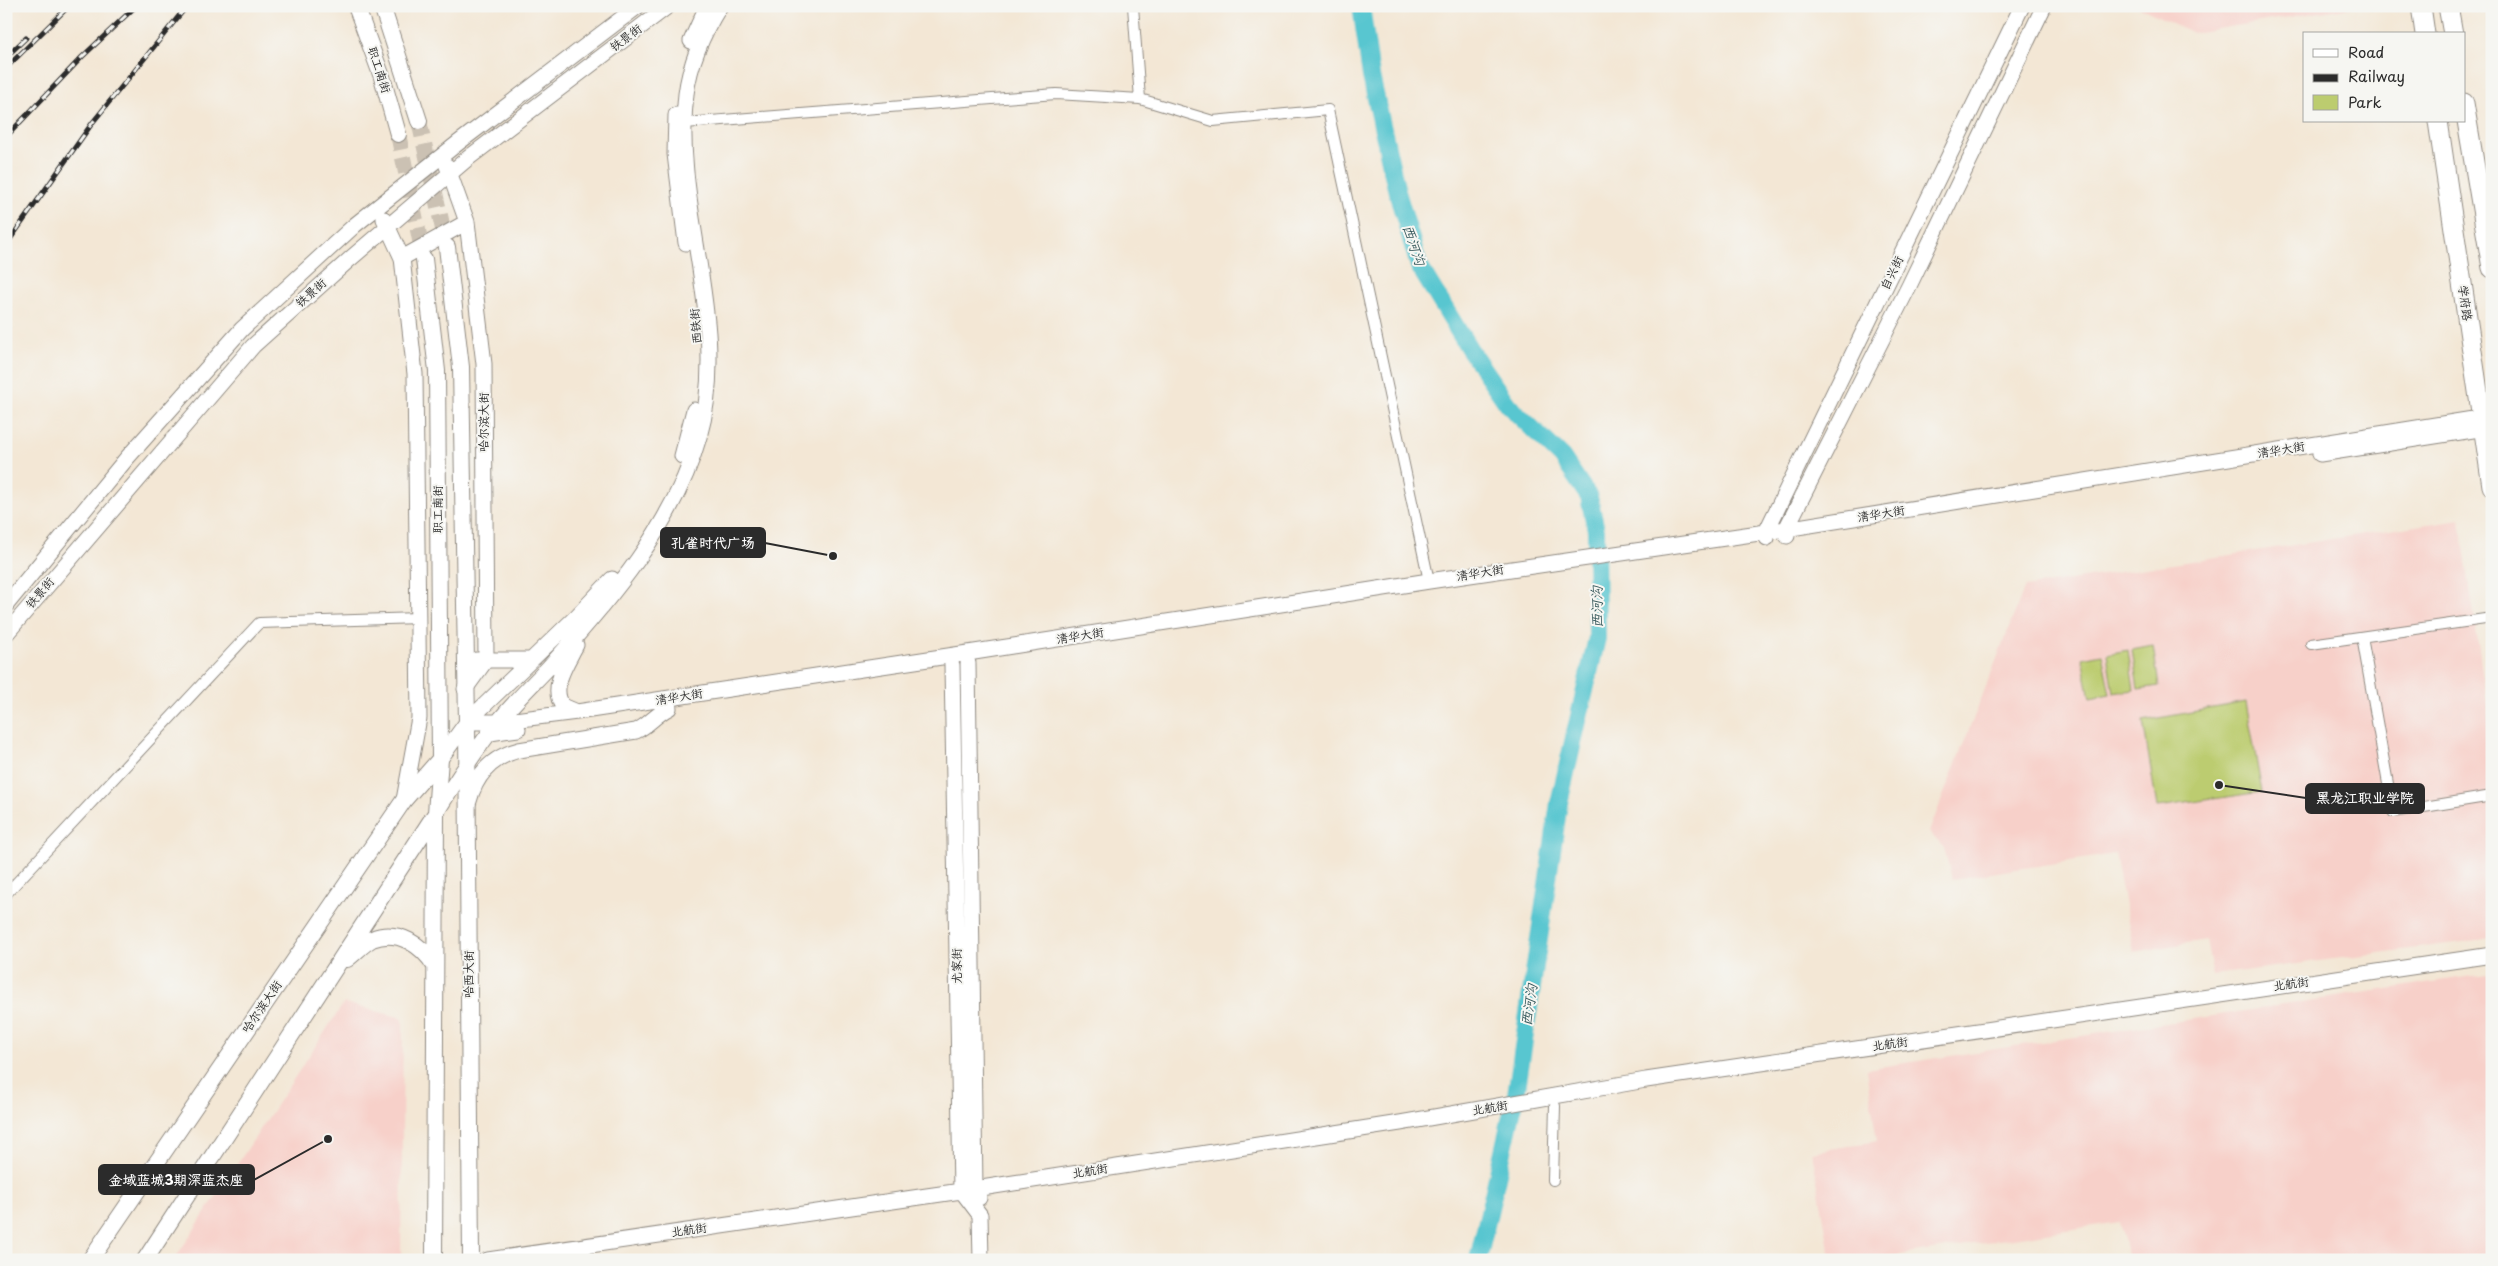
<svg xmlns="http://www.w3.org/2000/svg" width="2498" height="1266" viewBox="0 0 2498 1266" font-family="'Playpen Sans','LXGW WenKai TC',sans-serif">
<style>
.built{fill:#f7d0c9}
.green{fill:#bccc6f;stroke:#747c4d}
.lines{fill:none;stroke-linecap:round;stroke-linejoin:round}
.river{stroke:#59c6d0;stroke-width:18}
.primary-tunnel{stroke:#cbc1b3;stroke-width:16;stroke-dasharray:16 8;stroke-linecap:butt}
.street-casing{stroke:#8f8980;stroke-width:12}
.secondary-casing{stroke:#8f8980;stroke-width:17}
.primary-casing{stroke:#8f8980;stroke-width:18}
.highway-casing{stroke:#8f8980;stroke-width:21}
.street{stroke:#fff;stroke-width:10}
.secondary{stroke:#fff;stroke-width:15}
.primary{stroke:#fff;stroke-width:16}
.highway{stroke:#fff;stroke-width:19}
.rail-casing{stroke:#2b2b2b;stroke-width:5}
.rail{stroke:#f6f6f2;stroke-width:3;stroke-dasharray:9;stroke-linecap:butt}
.labels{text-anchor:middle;stroke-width:4;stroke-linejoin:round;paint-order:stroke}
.street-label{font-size:12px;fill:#2b2b2b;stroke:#f6f6f2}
.water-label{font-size:14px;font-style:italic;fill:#395a5d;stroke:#f6f6f2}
.leader{fill:none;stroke:#2b2b2b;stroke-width:2}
.callout-dot{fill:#2b2b2b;stroke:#f6f6f2;stroke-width:2}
.callout{fill:#2b2b2b;stroke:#2b2b2b;stroke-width:2}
.callout-label{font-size:14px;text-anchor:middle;font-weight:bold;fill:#fff}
</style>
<rect width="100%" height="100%" fill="#f6f6f2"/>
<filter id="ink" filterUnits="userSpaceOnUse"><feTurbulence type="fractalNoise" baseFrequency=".02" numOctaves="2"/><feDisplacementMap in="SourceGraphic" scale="10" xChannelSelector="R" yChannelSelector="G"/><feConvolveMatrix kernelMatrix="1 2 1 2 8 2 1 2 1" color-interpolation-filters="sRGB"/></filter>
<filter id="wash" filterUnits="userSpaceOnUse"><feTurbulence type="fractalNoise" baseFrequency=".0096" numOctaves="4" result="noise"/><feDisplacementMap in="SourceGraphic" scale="20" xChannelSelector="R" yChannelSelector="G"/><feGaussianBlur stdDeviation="1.12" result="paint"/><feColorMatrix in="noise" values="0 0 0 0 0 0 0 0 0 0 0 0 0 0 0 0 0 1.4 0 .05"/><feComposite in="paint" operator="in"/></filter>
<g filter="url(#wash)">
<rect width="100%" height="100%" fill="#f3e7d5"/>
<path class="built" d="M2137,6H2357L2193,33Z
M2460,519L2492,739V938L2213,975L2206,940L2134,952L2115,854L1952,879L1944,848L1929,832L2025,587Z
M2492,973V1260H2128L2120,1222L1867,1260H1831L1812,1152L1877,1141L1866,1069Z
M344,1003L403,1018L401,1260H174Z"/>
<path class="green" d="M2153,646L2159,686L2138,689L2132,650Z
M2128,650L2134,690L2113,693L2107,654Z
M2102,654L2110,694L2090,698L2082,658Z
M2246,702L2262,792L2157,807L2143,721Z"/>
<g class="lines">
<path class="river" d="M1361,6L1371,76L1397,192L1419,266L1470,350L1508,405L1562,457L1589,497L1596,530L1597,638L1559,803L1516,1095L1478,1260"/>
</g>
</g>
<g filter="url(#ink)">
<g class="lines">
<path class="primary-tunnel" d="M419,121L447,247
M398,134L424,259"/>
<g class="street-casing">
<path id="street" d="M1133,6L1140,99L1213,121L1328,110L1429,581
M685,123L1056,94L1140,99
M2362,637L2393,812L2492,796
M2311,644L2492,618
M6,894L259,623L419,618
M1553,1180L1555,1106"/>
</g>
<g class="secondary-casing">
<path id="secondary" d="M691,41L707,6
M676,115L675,154L686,243
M447,166L467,222L484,364L486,660L465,689
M384,219L402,258L415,374L419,718L404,800
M402,258L467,222
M2320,454L2492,427
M682,456L694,410
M1787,536L1786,529L1909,286L2044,6
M1767,538L1766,532L2022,6
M6,605L127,458L242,329L355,225L458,143L638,6
M6,634L253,346L350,259L467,159L668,6
M576,645C567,663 549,688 563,706L577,712
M476,660H529
M968,663L975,1189L979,1198
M952,665L961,1190L980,1215L981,1260
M467,722H498L577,712L968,653L1429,581L1766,532L2492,416
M490,733L518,729
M440,759L467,722L577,616L612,579
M469,801C476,775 492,757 519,750L636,731C648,726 656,714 669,708
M436,813C455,782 474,752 497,723C513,703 532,685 549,667C610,600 674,525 699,437C732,324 672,208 686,94C690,63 703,33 720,6
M488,1260L975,1189L1400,1123L1646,1080L2492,955"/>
</g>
<g class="primary-casing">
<path id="primary" d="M356,6L382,77L398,134
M382,6L419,121
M447,247L461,367L467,722L471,1260
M424,259L437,371L440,759L436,813L434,1260
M347,959C355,953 364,943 372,939C398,928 423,946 435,966
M90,1260L404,800L440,759
M145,1260L436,813"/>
</g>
<g class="highway-casing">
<path id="highway" d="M2421,6L2425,34
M2448,6L2453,34
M2464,103L2492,268
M2438,121L2492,486"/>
</g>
<use href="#street" class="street"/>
<use href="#secondary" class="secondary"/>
<use href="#primary" class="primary"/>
<use href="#highway" class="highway"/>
<g class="rail-casing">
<path id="rail" d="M6,57L26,38
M6,68L69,6
M6,137L82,57L136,6
M6,245L93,122L187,6"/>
</g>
<use href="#rail" class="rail"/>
</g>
</g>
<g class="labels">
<g class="street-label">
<text transform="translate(626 38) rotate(-37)" y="4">铁景街</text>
<text transform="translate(379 70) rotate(72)" y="4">职工南街</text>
<text transform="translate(1892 273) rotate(-64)" y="4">自兴街</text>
<text transform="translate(311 293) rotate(-42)" y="4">铁景街</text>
<text transform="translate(2465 303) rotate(82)" y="4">学府路</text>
<text transform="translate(696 326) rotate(-95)" y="4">西铁街</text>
<text transform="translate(484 422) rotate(-90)" y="4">哈尔滨大街</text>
<text transform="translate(2281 450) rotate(-9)" y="4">清华大街</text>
<text transform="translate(438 509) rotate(-90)" y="4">职工南街</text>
<text transform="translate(1881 514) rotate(-9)" y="4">清华大街</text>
<text transform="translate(1480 573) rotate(-9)" y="4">清华大街</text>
<text transform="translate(40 593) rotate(-50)" y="4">铁景街</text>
<text transform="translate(1080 636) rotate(-9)" y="4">清华大街</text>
<text transform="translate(679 697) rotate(-9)" y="4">清华大街</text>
<text transform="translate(957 966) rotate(-91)" y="4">尤家街</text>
<text transform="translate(469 974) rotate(-90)" y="4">哈西大街</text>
<text transform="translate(2291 984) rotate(-8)" y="4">北航街</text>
<text transform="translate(262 1007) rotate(-56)" y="4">哈尔滨大街</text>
<text transform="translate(1890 1044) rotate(-8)" y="4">北航街</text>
<text transform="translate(1490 1108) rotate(-9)" y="4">北航街</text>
<text transform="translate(1090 1171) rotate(-9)" y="4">北航街</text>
<text transform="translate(689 1230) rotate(-8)" y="4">北航街</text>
</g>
<g class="water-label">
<text transform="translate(1414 245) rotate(71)" y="5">西河沟</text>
<text transform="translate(1597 607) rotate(-91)" y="5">西河沟</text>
<text transform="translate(1529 1005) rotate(-82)" y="5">西河沟</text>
</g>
</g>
<path class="leader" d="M833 556L765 543M2219 785L2306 798M328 1139L254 1180"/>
<g class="callout-dot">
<circle cx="833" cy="556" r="5"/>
<circle cx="2219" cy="785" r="5"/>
<circle cx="328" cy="1139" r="5"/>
</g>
<g class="callout">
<rect x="661" y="528" width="104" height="29" rx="5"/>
<rect x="2306" y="784" width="118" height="29" rx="5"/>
<rect x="99" y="1165" width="155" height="29" rx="5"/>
</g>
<g class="callout-label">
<text x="713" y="548">孔雀时代广场</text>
<text x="2365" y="803">黑龙江职业学院</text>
<text x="176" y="1185">金域蓝城3期深蓝杰座</text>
</g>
<rect width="2498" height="1266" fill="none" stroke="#f6f6f2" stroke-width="25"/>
<rect x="2303" y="32" width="162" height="90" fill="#f6f6f2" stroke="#a5a5a2"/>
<rect x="2313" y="49" width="25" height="8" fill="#ffffff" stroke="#a5a5a2"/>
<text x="2348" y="58" font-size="15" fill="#2b2b2b">Road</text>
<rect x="2313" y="74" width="25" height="8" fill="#2b2b2b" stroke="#a5a5a2"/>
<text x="2348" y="82" font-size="15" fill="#2b2b2b">Railway</text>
<rect x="2313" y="95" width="25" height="15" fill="#bccc6f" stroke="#a5a5a2"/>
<text x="2348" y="108" font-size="15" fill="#2b2b2b">Park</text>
</svg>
